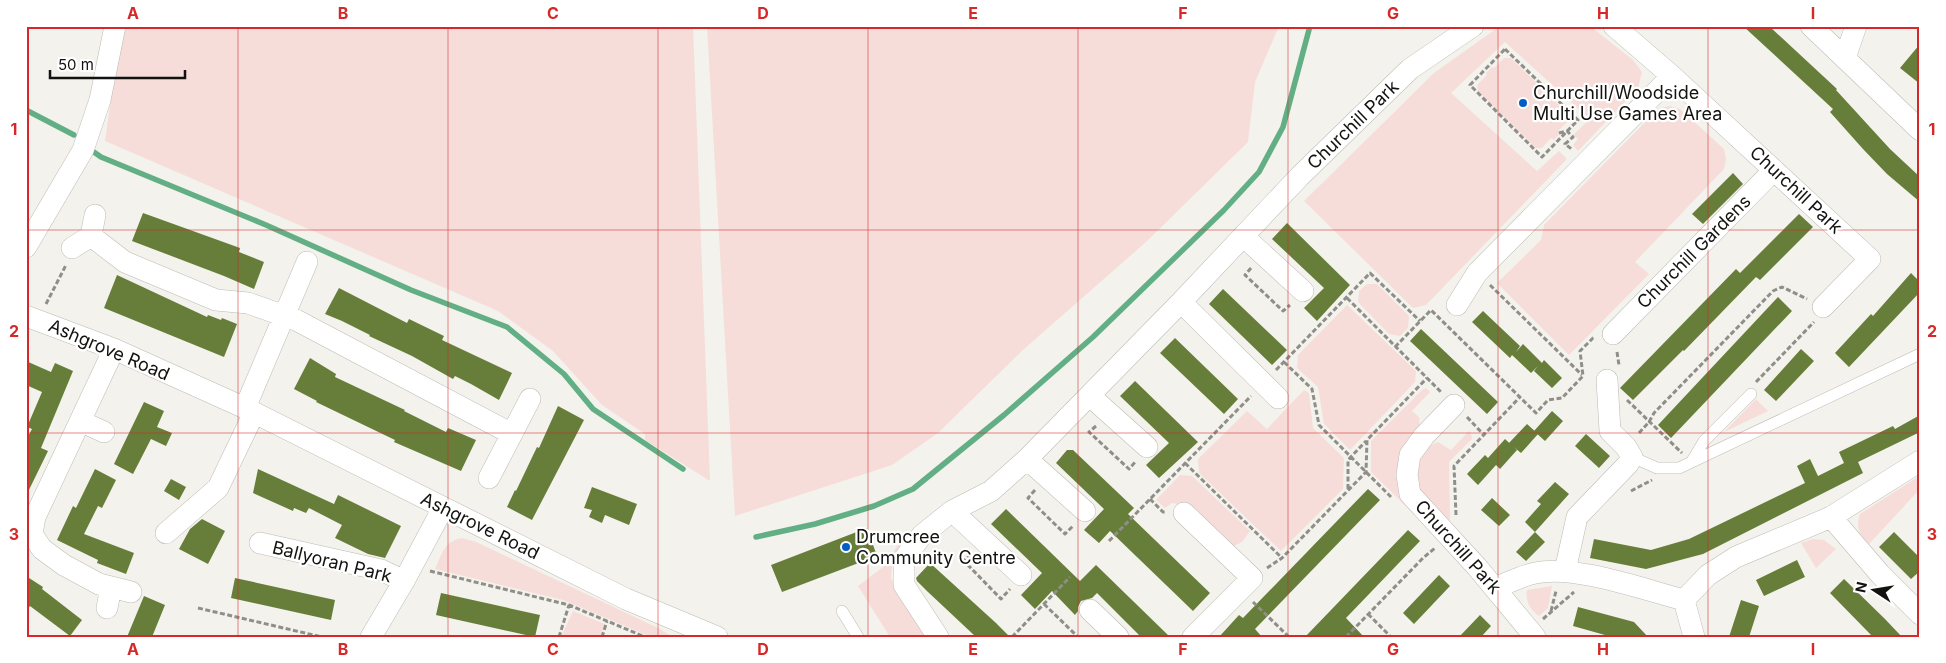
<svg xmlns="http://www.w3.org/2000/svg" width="1946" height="663" viewBox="0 0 1946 663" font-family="Inter,sans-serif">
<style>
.green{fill:#f6ddd9}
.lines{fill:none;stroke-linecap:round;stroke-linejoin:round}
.stream{stroke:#62af85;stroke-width:5.5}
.building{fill:#667e3a}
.service-casing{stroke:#bcbbb5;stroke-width:12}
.minor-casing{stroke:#bcbbb5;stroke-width:22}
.path{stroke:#8f8e89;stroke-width:3;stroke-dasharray:5 2.5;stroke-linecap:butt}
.service{stroke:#fff;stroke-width:11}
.minor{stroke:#fff;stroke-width:21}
.grid{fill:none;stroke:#d62828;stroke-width:1;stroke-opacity:0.55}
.poi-dot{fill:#005ec6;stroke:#fff;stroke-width:2}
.labels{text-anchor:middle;stroke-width:4.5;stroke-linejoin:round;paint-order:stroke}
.poi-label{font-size:18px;fill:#121210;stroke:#fff;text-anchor:start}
.street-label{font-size:18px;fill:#121210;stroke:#fff}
.neatline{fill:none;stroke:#d62828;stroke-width:2}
.grid-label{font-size:16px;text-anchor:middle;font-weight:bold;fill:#d62828}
</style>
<rect width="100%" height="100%" fill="#f4f2ec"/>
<path class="green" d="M127,26H693L710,481L645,440V434L602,405L553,351L498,311L105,141L117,57Z
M707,26H1279L1255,82L1248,142L1146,242L1024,349L938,433L892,465L735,516Z
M1500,26H1590L1633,60L1642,72L1638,88L1578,151L1573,145L1578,139L1573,135L1590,119L1505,42L1451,93L1537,171L1559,151L1567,159L1426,305L1413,308L1304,201L1434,73Z
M1504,58H1511L1568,114V121L1558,131L1560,133L1554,140L1551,138L1542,148H1536L1478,91L1477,85L1487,75L1486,73L1492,67L1494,68Z
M1670,106L1680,109L1724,149L1726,159L1724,169L1635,262L1649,274L1569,355L1497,283L1541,240L1544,225L1659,108Z
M1367,284H1377L1409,316L1408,328L1400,336L1389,334L1358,302L1359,291Z
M1347,305L1416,371L1415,382L1350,450L1324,424L1318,387L1297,368L1298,355Z
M1426,388L1430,392L1412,411L1419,417L1420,427L1406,448L1416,516L1371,472V441L1422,390Z
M1304,390L1309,393L1313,428L1344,458L1343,489L1281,551L1199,473L1198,459L1247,411L1267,429Z
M1756,399L1768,411L1724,432Z
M1469,431L1471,434L1472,439L1449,462L1450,522L1422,497L1416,480L1418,462L1426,447L1438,442L1451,450Z
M1180,475L1192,476L1250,531L1242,542L1234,546L1186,506L1172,503L1165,508L1156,500Z
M1916,478L1920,482V489L1869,544C1858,534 1856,527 1860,514Z
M462,538L476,542L658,628L670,635V637H651L563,600L435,569C442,554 444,541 462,538Z
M1813,539L1824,540L1836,549L1816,568L1801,543Z
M901,542L902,545L892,565L891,578L926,637H890L858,586L887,564L898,544Z
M1552,586L1548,608L1539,616C1530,610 1525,600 1527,590Z
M573,611L605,624L600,637H561Z"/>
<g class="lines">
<path class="stream" d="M26,110L74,135
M91,150L101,157L266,225L411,290L507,327L564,374L593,409L683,469
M756,537L815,524L874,506L913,489L1004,415L1093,337L1224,210L1259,172L1283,127L1310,26"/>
</g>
<path class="building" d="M1743,26H1769L1837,89L1836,90L1890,149L1920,177V202L1887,174L1863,149L1830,112L1833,109Z
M1920,44V84L1900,68Z
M1733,173L1743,184L1703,224L1692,214Z
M143,213L240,248L239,252L264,262L254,289L224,276L132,241Z
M1799,214L1813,227L1760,280L1756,277L1684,351L1683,350L1633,400L1620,388L1736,269L1740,273Z
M1287,223L1350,285L1317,321L1304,308L1324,288L1272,239Z
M1911,273L1920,282V292L1849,367L1835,353L1871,314L1873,316Z
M117,275L207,317L208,315L221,320L222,318L237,324L224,357L104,308Z
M339,288L407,323L409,319L444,336L442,340L512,373L499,400L471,384L455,376L453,379L412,356L369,336L370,335L342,321L325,314Z
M1223,289L1287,350L1272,365L1209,304Z
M1778,297L1792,311L1671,438L1658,425Z
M1483,311L1520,346L1516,352L1523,344L1542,363L1544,360L1562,378L1552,388L1534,371L1538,366L1531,373L1512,355L1510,358L1472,322Z
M1421,329L1498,402L1487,414L1410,341Z
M1175,338L1238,399L1224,414L1160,353Z
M1801,349L1814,361L1776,401L1764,390Z
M310,358L336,374L335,377L405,410L404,411L446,432L448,428L476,440L461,471L394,442L395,440L316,402L317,401L294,389Z
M26,361L51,372L55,363L73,371L41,448L48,451L26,496V440L32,429L27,427L42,392L26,385Z
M1135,381L1198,442L1159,478L1146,465L1169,443L1120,396Z
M144,402L164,411L157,427L172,433L166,446L151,439L133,474L114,464Z
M558,406L584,420L532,520L507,507L515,490L516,491L537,447L539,448Z
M1552,411L1563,421L1545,441L1534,431Z
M1920,415V432L1858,462L1863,473L1703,554L1646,569L1590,558L1594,539L1651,550L1689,539L1805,483L1797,466L1810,459L1818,476L1844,463L1839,452L1893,426L1895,429Z
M1527,424L1538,434L1521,453L1509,443Z
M1586,434L1610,456L1599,468L1575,446Z
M1505,439L1517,450L1500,469L1496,465L1478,485L1467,474L1485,455L1488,458Z
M1067,450H1073L1134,508L1128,514L1210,593L1193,611L1110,531L1099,543L1084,530L1104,509L1056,463Z
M95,469L116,480L102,508L98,506L84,534L134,553L126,574L97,563L98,560L57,540L73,506L76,508Z
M258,469L334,504L338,495L401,526L385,558L368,554L335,538L342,525L309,508L306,513L294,508L293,511L253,493Z
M171,479L186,487L179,500L164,491Z
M1555,482L1569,494L1535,532L1525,522L1541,504L1537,501Z
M592,487L637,504L629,525L605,515L602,523L589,517L592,510L584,508Z
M1368,489L1380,500L1255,629L1262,637H1219L1239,615L1243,618Z
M1492,498L1510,515L1499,526L1481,510Z
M1006,509L1080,581L1096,565L1170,637H1141L1097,593L1092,598L1081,601L1078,607V611L1075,615L1052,591L1035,609L1021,595L1042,573L991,524Z
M202,519L225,531L208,564L179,549L190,529Z
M867,528L877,556L782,592L771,565Z
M1408,530L1420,541L1346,618L1364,637H1305Z
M1535,532L1545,542L1526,561L1516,552Z
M1894,532L1920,558V571L1911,579L1879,547Z
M1797,560L1805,577L1764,596L1756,580Z
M930,563L996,623L1010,637H976L928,592L917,581L916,578Z
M1439,575L1450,586L1414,624L1403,613Z
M26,576L43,587L42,589L82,620L70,636L30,606L26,612Z
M235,578L335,600L331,620L231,598Z
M1844,579L1885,619L1902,637H1873L1830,593Z
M441,593L540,615L535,637L436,615Z
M144,596L165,605L152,637H127Z
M1741,600L1759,606L1749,637H1729Z
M1578,607L1634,622L1648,637H1612L1573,626Z
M1480,615L1491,626L1481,637H1459Z"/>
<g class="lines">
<g class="service-casing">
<path id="service" d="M1632,457L1657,468H1679L1920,354
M1692,461L1704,441L1751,394
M842,611L858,637"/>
</g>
<g class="minor-casing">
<path id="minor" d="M1614,26L1672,76L1870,259L1823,307
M1811,26L1920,130
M1845,58L1856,26
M91,236L125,262L216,300L248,303L296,320L512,434
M1243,236L1303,291
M26,247L83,150L100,100L115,26
M72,248L91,236L95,215
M1181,302L1278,398
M1457,305L1477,273L1672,76
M26,316L114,349L245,408L626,599L717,637
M1613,334L1774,170
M114,349L35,517L32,534L42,549L64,565L99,584L131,592
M1090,396L1147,447
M1454,405L1424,436L1410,455L1407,475L1410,494L1477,567L1535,637
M245,408L307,262
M80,421L104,432
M1027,459L1085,511
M489,478L530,399
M952,511L1021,575
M1184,513L1252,578L1193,637
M1831,517L1880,574L1920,614
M166,533L218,488L254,413
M260,543L381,570L404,581
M1565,571L1577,517L1628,464L1632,457L1626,447L1610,431L1607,380
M1495,588C1508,583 1521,576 1535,573C1574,564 1645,590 1684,600
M107,608L111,587
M1090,610L1118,637
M371,637L404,581L443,508
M938,637L904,585V559L922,535L952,511L991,491L1027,459L1181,302L1300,176L1410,69L1473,26
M1694,637L1684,600L1708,575L1736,557L1831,517L1920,461"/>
</g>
<path class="path" d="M1505,49L1578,120L1542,157L1470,85Z
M1559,133L1567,131L1573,137L1565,144L1573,150
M1251,268L1245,275L1283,311L1290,305
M1490,285L1582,375
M1347,298L1441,392
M46,304L66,265
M1395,347L1431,310L1536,413L1548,400L1562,398L1583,376L1580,351L1593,338L1595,337
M1617,352L1619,365
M1284,362L1312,389L1319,425L1391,497
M1276,370L1370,273L1420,321
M1756,382L1814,322
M1627,400L1682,453
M1467,417L1484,435
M1096,426L1089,432L1129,469L1136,461
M1639,433L1649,422L1654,413L1773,291L1782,287L1807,299
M1185,463L1282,558
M1348,489V460L1366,441
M1035,490L1028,498L1065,534L1074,525
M1631,491L1652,480
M1150,499L1163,512H1166
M1456,515L1454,466L1520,397
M1109,541L1251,396
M971,554L964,561L1001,599L1010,589
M1267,568L1282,558L1366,472L1367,440L1427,378
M430,571L569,605L645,637
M1253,602L1289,637
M1044,604L1078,637
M198,608L322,637
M1551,611L1556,591
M1368,614L1391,637
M1543,619L1574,592
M559,637L569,605
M602,637L607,621
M1012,637L1070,577
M1346,637L1423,558L1435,548"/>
<use href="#service" class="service"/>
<use href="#minor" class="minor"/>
</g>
<path class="grid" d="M238,26V637M448,26V637M658,26V637M868,26V637M1078,26V637M1288,26V637M1498,26V637M1708,26V637M26,230H1920M26,433H1920"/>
<g class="poi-dot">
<circle cx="1523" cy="103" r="5"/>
<circle cx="846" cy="547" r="5"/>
</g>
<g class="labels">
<g class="poi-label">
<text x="1533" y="99">Churchill/Woodside<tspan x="1533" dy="21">Multi Use Games Area</tspan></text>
<text x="856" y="543">Drumcree<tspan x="856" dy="21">Community Centre</tspan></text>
</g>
<g class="street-label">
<text transform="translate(1353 125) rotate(-44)" y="6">Churchill Park</text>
<text transform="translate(1796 190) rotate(43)" y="6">Churchill Park</text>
<text transform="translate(1694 252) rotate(-45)" y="6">Churchill Gardens</text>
<text transform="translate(109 350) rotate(23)" y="6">Ashgrove Road</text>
<text transform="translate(480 526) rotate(26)" y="6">Ashgrove Road</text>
<text transform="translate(1458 547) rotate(48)" y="6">Churchill Park</text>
<text transform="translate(332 562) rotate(14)" y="6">Ballyoran Park</text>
</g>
</g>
<rect width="1946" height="663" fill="none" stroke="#ffffff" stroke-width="55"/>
<g transform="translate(1874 590) rotate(282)" stroke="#ffffff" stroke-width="4" paint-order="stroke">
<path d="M0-4L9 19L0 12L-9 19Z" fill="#121210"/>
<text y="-8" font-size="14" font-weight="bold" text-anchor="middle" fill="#121210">N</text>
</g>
<path d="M50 70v8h135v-8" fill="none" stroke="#121210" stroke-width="2.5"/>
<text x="58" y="70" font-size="15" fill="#121210" stroke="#ffffff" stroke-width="4" paint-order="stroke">50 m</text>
<rect x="28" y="28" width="1890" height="608" class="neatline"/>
<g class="grid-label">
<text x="133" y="19">A</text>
<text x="343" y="19">B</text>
<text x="553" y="19">C</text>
<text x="763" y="19">D</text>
<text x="973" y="19">E</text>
<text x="1183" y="19">F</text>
<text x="1393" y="19">G</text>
<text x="1603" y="19">H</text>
<text x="1813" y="19">I</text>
<text x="14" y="135">1</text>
<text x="1932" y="135">1</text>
<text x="14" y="337">2</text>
<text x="1932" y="337">2</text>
<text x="14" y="540">3</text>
<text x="1932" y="540">3</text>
<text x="133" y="655">A</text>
<text x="343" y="655">B</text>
<text x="553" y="655">C</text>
<text x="763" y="655">D</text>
<text x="973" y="655">E</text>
<text x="1183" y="655">F</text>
<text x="1393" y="655">G</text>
<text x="1603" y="655">H</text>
<text x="1813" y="655">I</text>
</g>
</svg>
